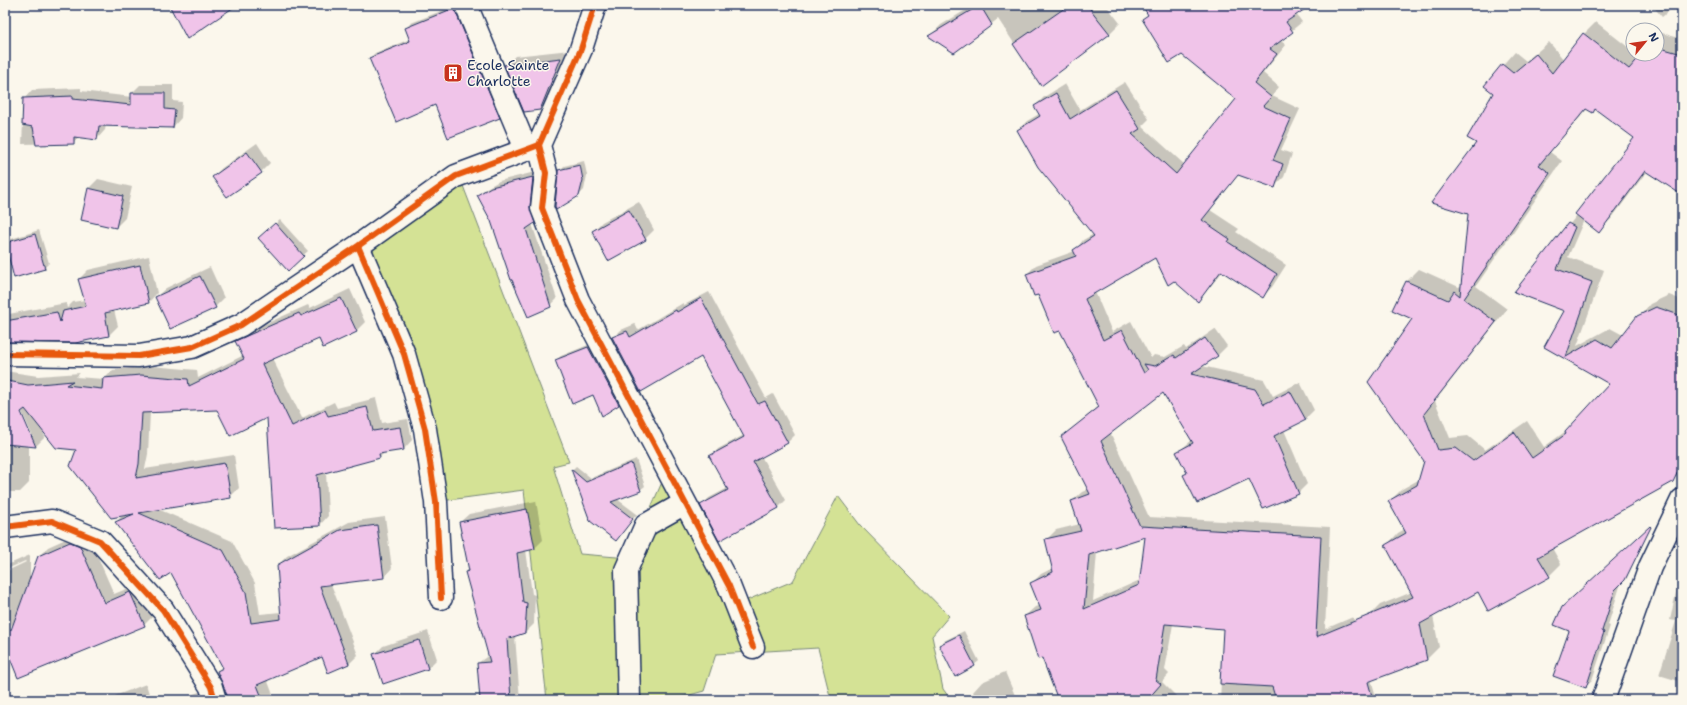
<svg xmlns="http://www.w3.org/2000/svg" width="1687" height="705" viewBox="0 0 1687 705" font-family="'Shantell Sans',sans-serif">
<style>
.green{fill:#d4e295;stroke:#78887a}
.shadow{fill:#0003;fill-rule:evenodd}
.building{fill:#f0c4e9;stroke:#1b2f5e;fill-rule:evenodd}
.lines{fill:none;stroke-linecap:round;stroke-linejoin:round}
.street-casing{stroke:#1b2f5e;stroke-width:25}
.street{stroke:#fbf7ec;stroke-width:22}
.cycleway-casing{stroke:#fbf7ec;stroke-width:8}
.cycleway{stroke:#e8590c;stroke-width:6}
.labels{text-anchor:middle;stroke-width:3;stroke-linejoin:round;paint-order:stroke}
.poi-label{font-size:14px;fill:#1b2f5e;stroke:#fbf7ec;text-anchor:start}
</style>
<rect width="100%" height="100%" fill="#fbf7ec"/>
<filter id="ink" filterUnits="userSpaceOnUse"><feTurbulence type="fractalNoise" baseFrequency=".025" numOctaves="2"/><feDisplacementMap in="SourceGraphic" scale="8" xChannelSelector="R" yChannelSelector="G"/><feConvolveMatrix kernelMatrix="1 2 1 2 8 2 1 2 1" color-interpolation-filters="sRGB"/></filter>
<g filter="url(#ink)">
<path class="green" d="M460,178L569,462L553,466L580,554L629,558L666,473L733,606L793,581L838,496L860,525L949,616L932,636L943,689L951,700H831L818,648L716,654L704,691L672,700H547L524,490L441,501L364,248Z"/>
<path class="shadow" d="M974,5H1106L1120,23L1109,34L1041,84L998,19L954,51L930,36L941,25Z
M1151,5H1308L1296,14L1302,22L1280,40L1286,45L1263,73L1279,87L1272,96L1300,109L1281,150L1292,154L1284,177L1274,187L1239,174L1210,210L1239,229L1236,232L1286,265L1272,287L1263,296L1223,271L1198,301L1156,257L1095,292L1112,332L1131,321L1151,358L1154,355L1165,357L1184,346L1186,349L1215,329L1227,346L1217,356L1202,366L1264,380L1273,396L1300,382L1314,410L1305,419L1284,430L1307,484L1298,493L1250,477L1185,475L1188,472L1178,452L1192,440L1163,392L1110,432L1149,517L1330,527L1325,629L1353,617L1377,700H1220L1224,628L1173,624L1165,670L1169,674L1162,682L1180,700H1059L1025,616L1035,607L1040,605L1031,584L1041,574L1053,568L1047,539L1056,530L1080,524L1072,501L1082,492L1089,489L1062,437L1099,406L1060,330L1027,274L1036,265L1075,251L1083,240L1094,234L1018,130L1027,121L1039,114L1035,106L1044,97L1065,84L1080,110L1125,82L1149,119L1142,126L1185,165L1238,98L1149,14ZM1146,536L1140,580L1093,601L1097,552Z
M1652,5H1676L1662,17Z
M451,7L471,62L482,60L504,112L499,117L436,104L370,58L375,53L410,39L406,28L411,23Z
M1596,22L1633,51V54L1641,57L1643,54H1657V38L1662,33L1682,39V194L1647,171L1611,219L1598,231L1584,220L1568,257L1604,270L1577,346L1610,328L1623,335L1650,304L1669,295L1682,300V472L1672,481L1552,548L1561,564L1549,576L1478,591L1433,616L1439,647L1427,659L1368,617L1380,605L1412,592L1386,546L1398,533L1405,529L1390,501L1402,489L1420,479L1425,460L1414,319L1406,282L1419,269L1459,287L1463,284L1478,142L1494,92L1486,85L1515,52L1526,61L1549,42L1564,60L1584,34ZM1587,109L1593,112L1596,109L1636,138L1577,215L1516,292L1566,310L1545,346L1611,384L1566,431L1544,447L1527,421L1485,450L1468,436L1450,438L1435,401L1507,309L1476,286L1562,161L1550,152Z
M570,50L549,100L540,110L506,65L515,56Z
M140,85H173V101L182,102L181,118L173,127L106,125L105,130L97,139L80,136L73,143L22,144L24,99L32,90L81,88V91L132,97V93Z
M257,143L270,163L261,172L213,177L222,168Z
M584,161L587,175L584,190L579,195L559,171L564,166Z
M539,171L541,216L532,224L557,299L550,306L492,220L478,195L485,189L499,181Z
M98,179L132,187L125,218L116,227L82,220L89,188Z
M639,202L654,230L645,239L593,231L602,222Z
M280,220L308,251L288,269L264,234Z
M39,230L49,263L44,268L6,243L11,239Z
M149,256L157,293L149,302L114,310L118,326L109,335L5,339V318L9,314L66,303L67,308L73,302L85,300L79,279L88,270Z
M210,267L224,298L215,307L156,297L166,288Z
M350,289L365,322L356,331L324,346L320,338L272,358L302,418L334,402L337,408L376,398L382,423L408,419L412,440L404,449L385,452L380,457L326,472L328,516L320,525L268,417L218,409L150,412L148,454L145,469L234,455L239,488L230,497L158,509L232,541L255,583L260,614L281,612L278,565L287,556L349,522L385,517L392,568L384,577L331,584L358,655L349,664L323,656L267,679L275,700H228L224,683L218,671L223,665L171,571L116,522L124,514L77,449L42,430L45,437L36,446L29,445V483L20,492H5V371L38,376L80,373L76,377L104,379L113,370L151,366L197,370L198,378L244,355L236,342L245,333L308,305L310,308ZM20,407L33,437H31L18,408Z
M709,292L766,398L773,394L795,435L787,443L761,456L786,500L778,508L702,505L709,498L728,488L711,457L718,449L744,435L701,355L613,338L621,330L635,324L638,330L683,303L684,305Z
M593,343L623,400L602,415L594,394L556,360L561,356Z
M636,459L645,486L640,490L617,499L637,514L620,535L591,520L572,470L576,466L591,478Z
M536,501L543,540L535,548L526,550L532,594L535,595L534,624L525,633L515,636L520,700H481L478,663L489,655L466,572L469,569L460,522L469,514Z
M79,533L89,537L114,594L139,584L153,616L144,625L18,639L5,610V572L26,562L25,561L5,570V566L30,555V580L39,556L48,547Z
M1641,535L1627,577L1621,583L1608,625L1610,626L1592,680L1585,686L1570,630Z
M1682,565V682L1659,675L1676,621L1670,620Z
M428,631L437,659L428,668L383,683L374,655L383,646Z
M964,631L979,661L974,665L940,645L944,641Z
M1005,672L1017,700H977L973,692L982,682Z
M146,684L151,700H104Z
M210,688L215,700H177Z"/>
<path class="building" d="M169,5H237L187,39Z
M980,5L992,25L954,53L928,36Z
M1069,5H1087L1110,34L1041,86L1013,44Z
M1142,5H1311L1286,22L1293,32L1270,49L1277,54L1254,83L1271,97L1263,106L1291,119L1273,160L1283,164L1275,188L1238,175L1202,220L1230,239L1228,242L1277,274L1263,298L1221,271L1198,302L1174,281L1168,285L1155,258L1085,299L1103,340L1122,330L1144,373L1148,370L1144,364L1155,366L1174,355L1176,358L1205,338L1218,356L1191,374L1255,389L1264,404L1290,391L1306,420L1274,436L1299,494L1263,509L1249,479L1197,503L1183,475L1187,473L1176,452L1193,443L1163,393L1101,441L1140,526L1321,536L1316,637L1413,597L1385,545L1406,533L1388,501L1417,485L1424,461L1368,382L1412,319L1392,310L1406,281L1448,300L1454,291L1460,296L1468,214L1431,203L1476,143L1467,138L1493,93L1484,86L1502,64L1513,73L1536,54L1552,73L1583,33L1629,69L1642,54H1657V47L1682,54V195L1645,171L1599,233L1575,214L1634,138L1595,109L1593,113L1586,109L1539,165L1550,173L1464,299L1496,322L1424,414L1438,450L1456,448L1473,461L1514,432L1532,458L1566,434L1565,432L1609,384L1544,347L1564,311L1514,292L1568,223L1575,227L1557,269L1592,282L1566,357L1597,339L1612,348L1637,316L1656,307L1682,316V463L1673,482L1538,557L1550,577L1488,611L1478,592L1420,624L1427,660L1368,682L1373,700H1276L1272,687L1220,684L1223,629L1165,624L1156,680L1161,684L1147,700H1058L1042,658L1038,659L1024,616L1041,610L1030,583L1053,572L1045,539L1081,531L1071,501L1090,494L1061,437L1099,407L1060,331L1054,333L1038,295L1034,296L1026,274L1076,256L1073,250L1094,236L1038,167L1017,130L1040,116L1034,106L1056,93L1070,119L1116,90L1140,129L1132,134L1176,174L1236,99L1182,55L1169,63L1142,19L1148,15ZM1145,537L1139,585L1084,609L1089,555Z
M454,8L500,118L448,138L435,105L396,122L369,58L410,41L405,28Z
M561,58L540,110L524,112L504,65Z
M131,93H165V109L175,110L173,128L99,126L97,140L74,137V144L36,145L33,127L22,125L23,98L73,96V99L131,105Z
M247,152L262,173L227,197L212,177Z
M580,165L583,180L579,196L556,210L555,206L558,170Z
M533,177L530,207L535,223L526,229L551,307L528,317L512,280H511L491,221L477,195L491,187Z
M88,188L123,196L116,228L81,220Z
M629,210L646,240L608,261L592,231Z
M275,223L304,256L288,271L258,238Z
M35,234L45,269L14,278L5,243Z
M140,265L149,303L105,313L109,336L75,343L5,342V321L57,312L60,322L63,311L86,306L78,279Z
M200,276L216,308L170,329L155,297Z
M341,298L357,332L323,348L319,339L262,364L292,426L325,410L328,416L367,407L373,431L400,427L404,450L379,454L380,458L317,475L320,526L274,528L267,418L230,436L217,410L142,413L139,464L136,478L225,463L231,498L139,513L223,550L246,592L251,623L281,619L277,565L340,530L377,525L384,578L320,586L349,664L328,673L322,657L257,685L263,700H229L217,671L223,668L171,573L160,580L115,522L134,514L111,518L70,466L76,450L56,448L25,409L21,412L36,447L5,444V375L8,381L28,385L73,381L66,385L102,389L103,378L141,375L188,379L189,386L244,359L235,341L299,313L301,316Z
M701,298L758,404L765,401L788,443L753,462L779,508L719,541L700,505L728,490L709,456L744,437L701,357L641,392L612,337L627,331L630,337L676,310L677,312Z
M588,347L619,405L602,416L593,395L572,404L555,360Z
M631,463L641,491L611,502L633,519L616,541L590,521L571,469L586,482Z
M527,509L535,549L517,553L523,602L527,603L525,633L507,639L511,700H480L477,663L490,662L465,572L469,571L459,522Z
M1650,526L1651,527L1625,580L1615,590L1602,631L1604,632L1586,688L1553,676L1569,631L1554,625L1562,607Z
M70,542L80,546L105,603L130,592L145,626L18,678L5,646V629L11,630L38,556Z
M959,635L975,666L955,677L939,645Z
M419,640L428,669L383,684L373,654Z"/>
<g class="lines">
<g class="street-casing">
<path id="street" d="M466,5L526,149
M539,145L546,173L542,208L578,300L729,586L753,647
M358,246L404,354L425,429L436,502L441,598
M5,354L139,356L192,347L241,325L358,246L456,176L539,145L581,49L595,5
M5,527L52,521L100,541L163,610L211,687L215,700
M629,700L626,570L646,525L685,503
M1603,700L1650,567L1682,500"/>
</g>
<use href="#street" class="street"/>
<g class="cycleway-casing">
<path id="cycleway" d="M539,145L546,173L542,208L578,300L729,586L753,647
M358,246L404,354L425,429L436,502L441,598
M5,354L139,356L192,347L241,325L358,246L456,176L539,145L581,49L595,5
M5,527L52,521L100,541L163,610L211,687L215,700"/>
</g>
<use href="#cycleway" class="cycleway"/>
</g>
</g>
<defs>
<g id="building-square" transform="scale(1)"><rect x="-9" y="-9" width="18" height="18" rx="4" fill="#c8321e" stroke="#fbf7ec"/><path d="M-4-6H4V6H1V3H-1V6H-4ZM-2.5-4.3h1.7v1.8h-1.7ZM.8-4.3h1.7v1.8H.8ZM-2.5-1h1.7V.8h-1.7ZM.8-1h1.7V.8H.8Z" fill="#fff"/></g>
</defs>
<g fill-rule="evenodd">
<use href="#building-square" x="453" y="73"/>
</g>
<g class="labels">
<g class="poi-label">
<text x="467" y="70">Ecole Sainte<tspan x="467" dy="16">Charlotte</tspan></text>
</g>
</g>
<rect width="1687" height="705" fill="none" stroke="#fbf7ec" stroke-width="20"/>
<rect x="10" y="10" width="1667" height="685" fill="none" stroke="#1b2f5e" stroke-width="1.5" filter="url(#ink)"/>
<g transform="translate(1645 42) rotate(61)"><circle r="19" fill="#fbf7ec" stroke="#a1a7b3"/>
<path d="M0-3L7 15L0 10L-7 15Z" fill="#c8321e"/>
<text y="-6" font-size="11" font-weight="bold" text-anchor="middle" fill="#1b2f5e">N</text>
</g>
</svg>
